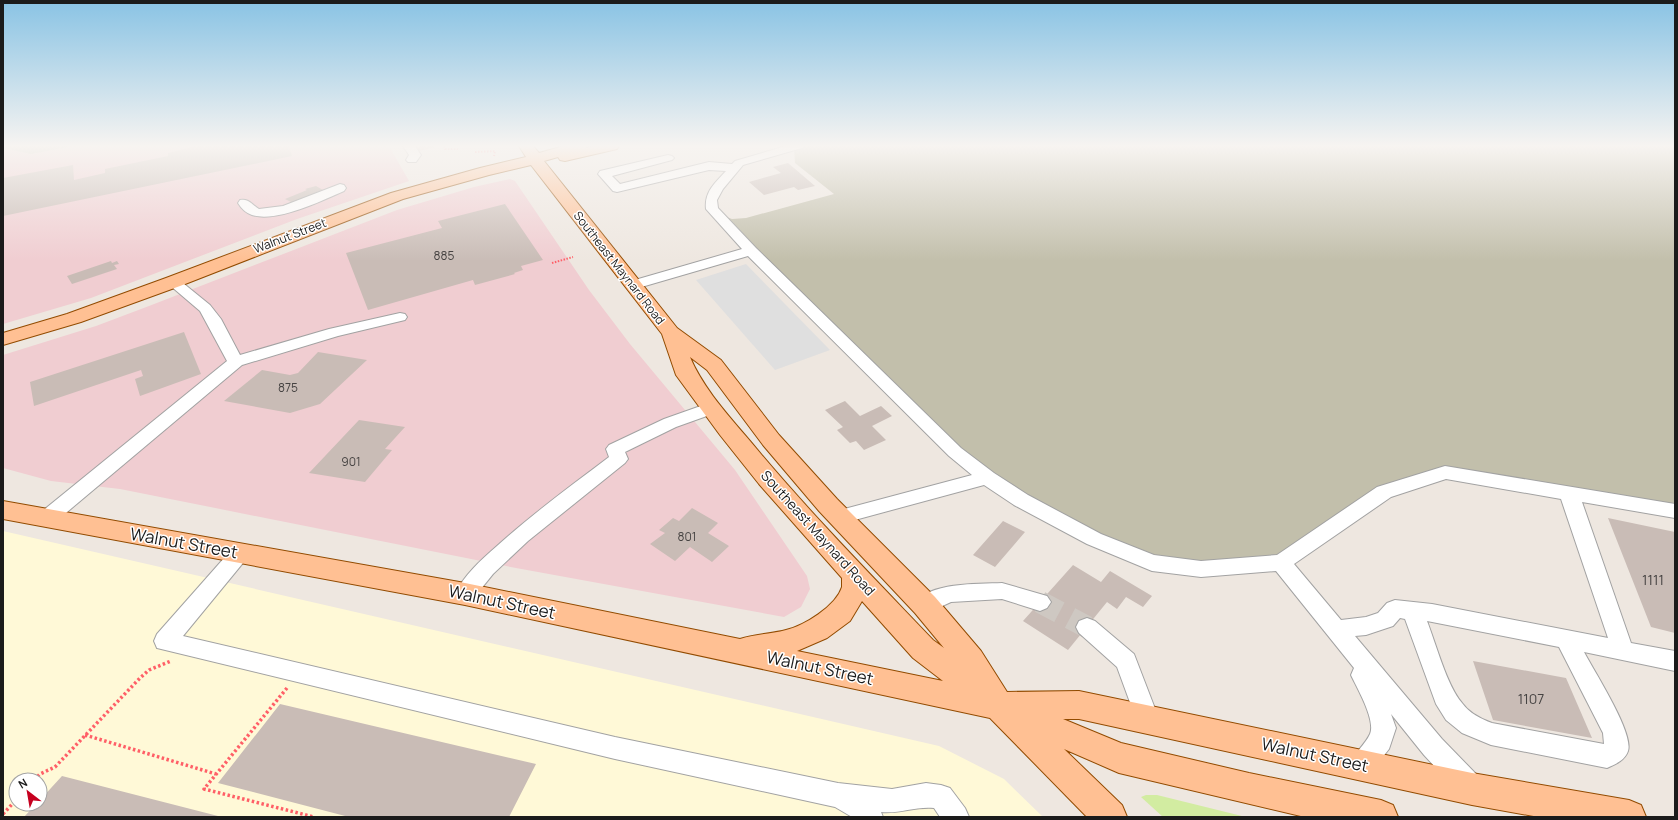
<svg xmlns="http://www.w3.org/2000/svg" width="1678" height="820" viewBox="0 0 1678 820" font-family="Manrope,sans-serif">
<style>
.commercial{fill:#f0cdd1}
.education{fill:#fff9d7;fill-rule:evenodd}
.construction{fill:#c2bfab}
.grass{fill:#d2eca1}
.parking{fill:#dfdfdf}
.building{fill:#c9bcb6}
.lines{fill:none;stroke-linecap:round;stroke-linejoin:round}
.minor-tunnel{stroke:#cec8c2;stroke-width:22;stroke-dasharray:22 12;stroke-linecap:butt}
.minor-casing{stroke:#a2a2a2;stroke-width:2}
.major-casing{stroke:#924b00;stroke-width:2}
.path-far1{stroke:#ff5f67;stroke-width:2;stroke-dasharray:1.5 1.5;stroke-linecap:butt}
.path{stroke:#ff5f67;stroke-width:3.5;stroke-dasharray:2.5 2.5;stroke-linecap:butt}
.minor{fill:#fff;fill-rule:evenodd}
.major{fill:#ffc093;fill-rule:evenodd}
.labels{text-anchor:middle;stroke-width:3;stroke-linejoin:round;paint-order:stroke}
.far-street-label{font-size:12px;fill:#1b1b1b;stroke:#fff}
.number-label{font-size:12px;fill:#464342}
.street-label{font-size:14px;fill:#1b1b1b;stroke:#fff}
.near-number-label{font-size:14px;fill:#464342}
.near-street-label{font-size:17px;fill:#1b1b1b;stroke:#fff}
</style>
<rect width="100%" height="100%" fill="#eee7e0"/>
<path class="commercial" d="M74,146H389L409,181L297,219L91,298L3,324V148L31,154Z
M510,179L515,181L589,290L630,344L735,470L807,576L810,589L801,607L784,617L516,568L120,489L51,481L3,468V355L96,326L149,306L397,210L474,187Z"/>
<path class="education" d="M3,531L939,746L1004,779L1043,817H3ZM16,780H40V804H16Z"/>
<path class="construction" d="M3,146H74L31,154L3,148Z
M798,146H1675V511L1445,472L1384,492L1281,563H1152L987,478L716,213L732,219L746,218L834,194L795,163L794,147Z"/>
<path class="grass" d="M1146,795H1157L1246,817H1163L1141,797Z"/>
<path class="parking" d="M746,264L830,350L775,370L696,280Z"/>
<path class="building" d="M195,146H289L292,156L3,216V178L73,165L74,180L105,173V169L168,156V153Z
M411,146H436V147L414,152Z
M788,163L815,186L798,190L794,187L764,195L749,182L781,173L773,167Z
M316,186L323,190L317,192L319,193L293,203L285,199L307,190L305,189Z
M505,204L543,260L521,266L523,270L514,273L515,274L475,285L473,280L368,310L346,253L442,228L438,221Z
M111,261L112,263L117,261L119,264L114,265L117,269L72,284L67,276Z
M184,332L201,374L140,396L135,379L143,376L141,370L34,406L30,382Z
M318,352L367,360L320,404L290,413L224,401L262,370L290,375L298,373Z
M845,401L860,416L881,406L892,416L872,426L886,440L864,450L856,441L850,443L837,430L843,427L825,410Z
M359,420L405,427L385,449L392,450L365,482L309,473Z
M692,508L718,523L708,533L729,546L712,562L690,547L675,561L650,544L665,533L659,530L673,518L679,521Z
M1608,518L1675,532V633L1651,627Z
M1003,521L1025,532L995,567L973,555Z
M1073,565L1101,582L1110,571L1152,596L1143,607L1126,597L1117,609L1107,602L1068,650L1023,621Z
M1473,661L1566,678L1592,738L1493,720Z
M280,704L382,728L536,764L509,817H349L218,783Z
M62,776L218,816V817H24L36,804H40V800Z"/>
<g class="lines">
<path class="minor-tunnel" d="M1040,602L1087,627"/>
<g class="minor-casing">
<path id="minor" d="M403,146H415L421,155L416,162H408L406,160L409,155Z
M786,146H804L802,148L743,165L723,189L717,200L718,208L756,248L961,448L994,473L1028,495L1101,534L1154,555L1201,561L1277,555L1377,487L1445,466L1675,504V518L1582,502L1631,643L1675,651V671L1584,652C1594,671 1634,733 1628,751C1625,760 1616,764 1607,768L1491,745L1462,733L1446,720L1436,704L1405,619L1400,618L1393,626L1366,635L1355,636L1442,739L1478,776L1482,785L1478,794L1469,797L1460,794L1424,755L1391,714L1396,728L1389,749L1370,773L1361,777L1352,773L1349,765C1354,753 1365,745 1370,734C1376,720 1357,688 1351,675L1354,668L1276,571L1201,577L1152,571L1087,544L1014,505L984,485L840,524L833,522L830,517L833,512L972,475L949,456L748,256L638,288L633,289L628,288L626,285L628,282L742,249L706,209C704,192 715,183 726,171L709,170L617,192L613,191L598,174L600,171L668,155L672,156L674,158L672,160L612,176L620,184L709,162L732,164L735,161ZM1446,479L1561,499L1608,638L1432,604L1395,600L1387,603L1378,613L1366,617L1341,620L1294,564L1391,497ZM1427,621L1559,647L1603,733L1604,744L1492,723C1481,719 1469,713 1462,703C1447,686 1436,644 1427,621Z
M340,184L344,185L346,188L344,191C321,201 276,223 252,215C246,213 241,208 238,203L240,200C249,198 252,205 259,209L283,206Z
M173,278L178,279L210,305L221,319L240,355L329,329L400,313L405,314L407,317L405,320L338,336L242,365L54,523L47,525L40,523L37,518L40,513L227,361L200,311L166,282L168,279Z
M712,402L718,404L720,408L718,412L676,427L625,452L628,459L625,463L528,541L493,574L472,600L465,602L458,600L455,594C464,575 481,560 497,546C532,514 571,486 609,457L606,449L609,445L664,419Z
M240,545L247,548L250,553L247,558L183,636L615,737L838,783L892,789L926,783L941,785L950,788L965,808L969,817H940L934,808C916,806 899,814 881,812L883,817H852L835,807L615,759L157,648L154,641L157,634L233,548Z
M1002,583L1047,596L1051,602L1047,608L1040,611L1002,599L951,602L925,614L918,611L914,605C926,582 979,584 1002,583Z
M1087,618L1095,621L1134,654L1159,719L1155,727L1147,730L1139,727L1117,667L1079,633L1076,627L1079,621Z"/>
</g>
<g class="major-casing">
<path id="major" d="M519,146H533L539,153L564,146H587L586,148L593,146H619L617,149L565,161L560,160L558,157L544,161L677,328L721,360L779,435L837,499L935,597L981,651L1007,692L1079,691L1472,773L1629,800L1641,805L1646,817H1539L1472,805L1079,719H1063L1121,743L1249,773L1381,800L1393,805L1398,817H1305L1119,773L1064,749L1122,805L1127,817H1087L990,718L465,605L3,519V501L465,583L740,639C755,634 771,634 786,630C804,626 836,606 842,587C842,585 842,581 842,578L759,484L720,435L676,375L662,334L531,165L489,175L403,199L180,286L81,322L3,345V333L67,314L166,278L391,193L480,168L526,157ZM690,357L707,370L763,445L819,511L915,613L944,648L933,640C871,575 807,510 750,441C728,415 703,388 690,357ZM862,601L913,658L943,681L797,651L827,638L850,621Z"/>
</g>
<path class="path-far1" d="M444,146L445,149H458
M475,152L495,151L494,156
M552,263L573,257"/>
<path class="path" d="M287,688L204,789L314,817
M85,735L216,774
M34,780L40,774L55,767L140,678L149,670L171,661
M3,814L16,800"/>
<use href="#minor" class="minor"/>
<use href="#major" class="major"/>
</g>
<linearGradient id="sky" x2="0" y2="1"><stop stop-color="#89c3e4"/><stop offset="0.56" stop-color="#f7f4f1"/><stop offset="1" stop-color="#f7f4f1" stop-opacity="0"/></linearGradient>
<rect width="1678" height="261" fill="url(#sky)"/>
<g class="labels">
<g class="far-street-label">
<text transform="translate(290 236) rotate(-21)" y="4">Walnut Street</text>
<text transform="translate(619 268) rotate(52)" y="4">Southeast Maynard Road</text>
</g>
<g class="number-label">
<text x="444" y="260">885</text>
<text x="288" y="392">875</text>
<text x="351" y="466">901</text>
<text x="687" y="541">801</text>
</g>
<g class="street-label">
<text transform="translate(818 533) rotate(48)" y="5">Southeast Maynard Road</text>
</g>
<g class="near-number-label">
<text x="1653" y="585">1111</text>
<text x="1531" y="704">1107</text>
</g>
<g class="near-street-label">
<text transform="translate(184 543) rotate(10)" y="6">Walnut Street</text>
<text transform="translate(502 602) rotate(12)" y="6">Walnut Street</text>
<text transform="translate(820 668) rotate(12)" y="6">Walnut Street</text>
<text transform="translate(1315 755) rotate(12)" y="6">Walnut Street</text>
</g>
</g>
<rect width="1678" height="820" fill="none" stroke="#1b1b1b" stroke-width="8"/>
<g transform="translate(28 792) rotate(329)"><circle r="19" fill="#ffffff" stroke="#a4a4a4"/>
<path d="M0-3L7 15L0 10L-7 15Z" fill="#c6001f"/>
<text y="-6" font-size="11" font-weight="bold" text-anchor="middle" fill="#1b1b1b">N</text>
</g>
</svg>
